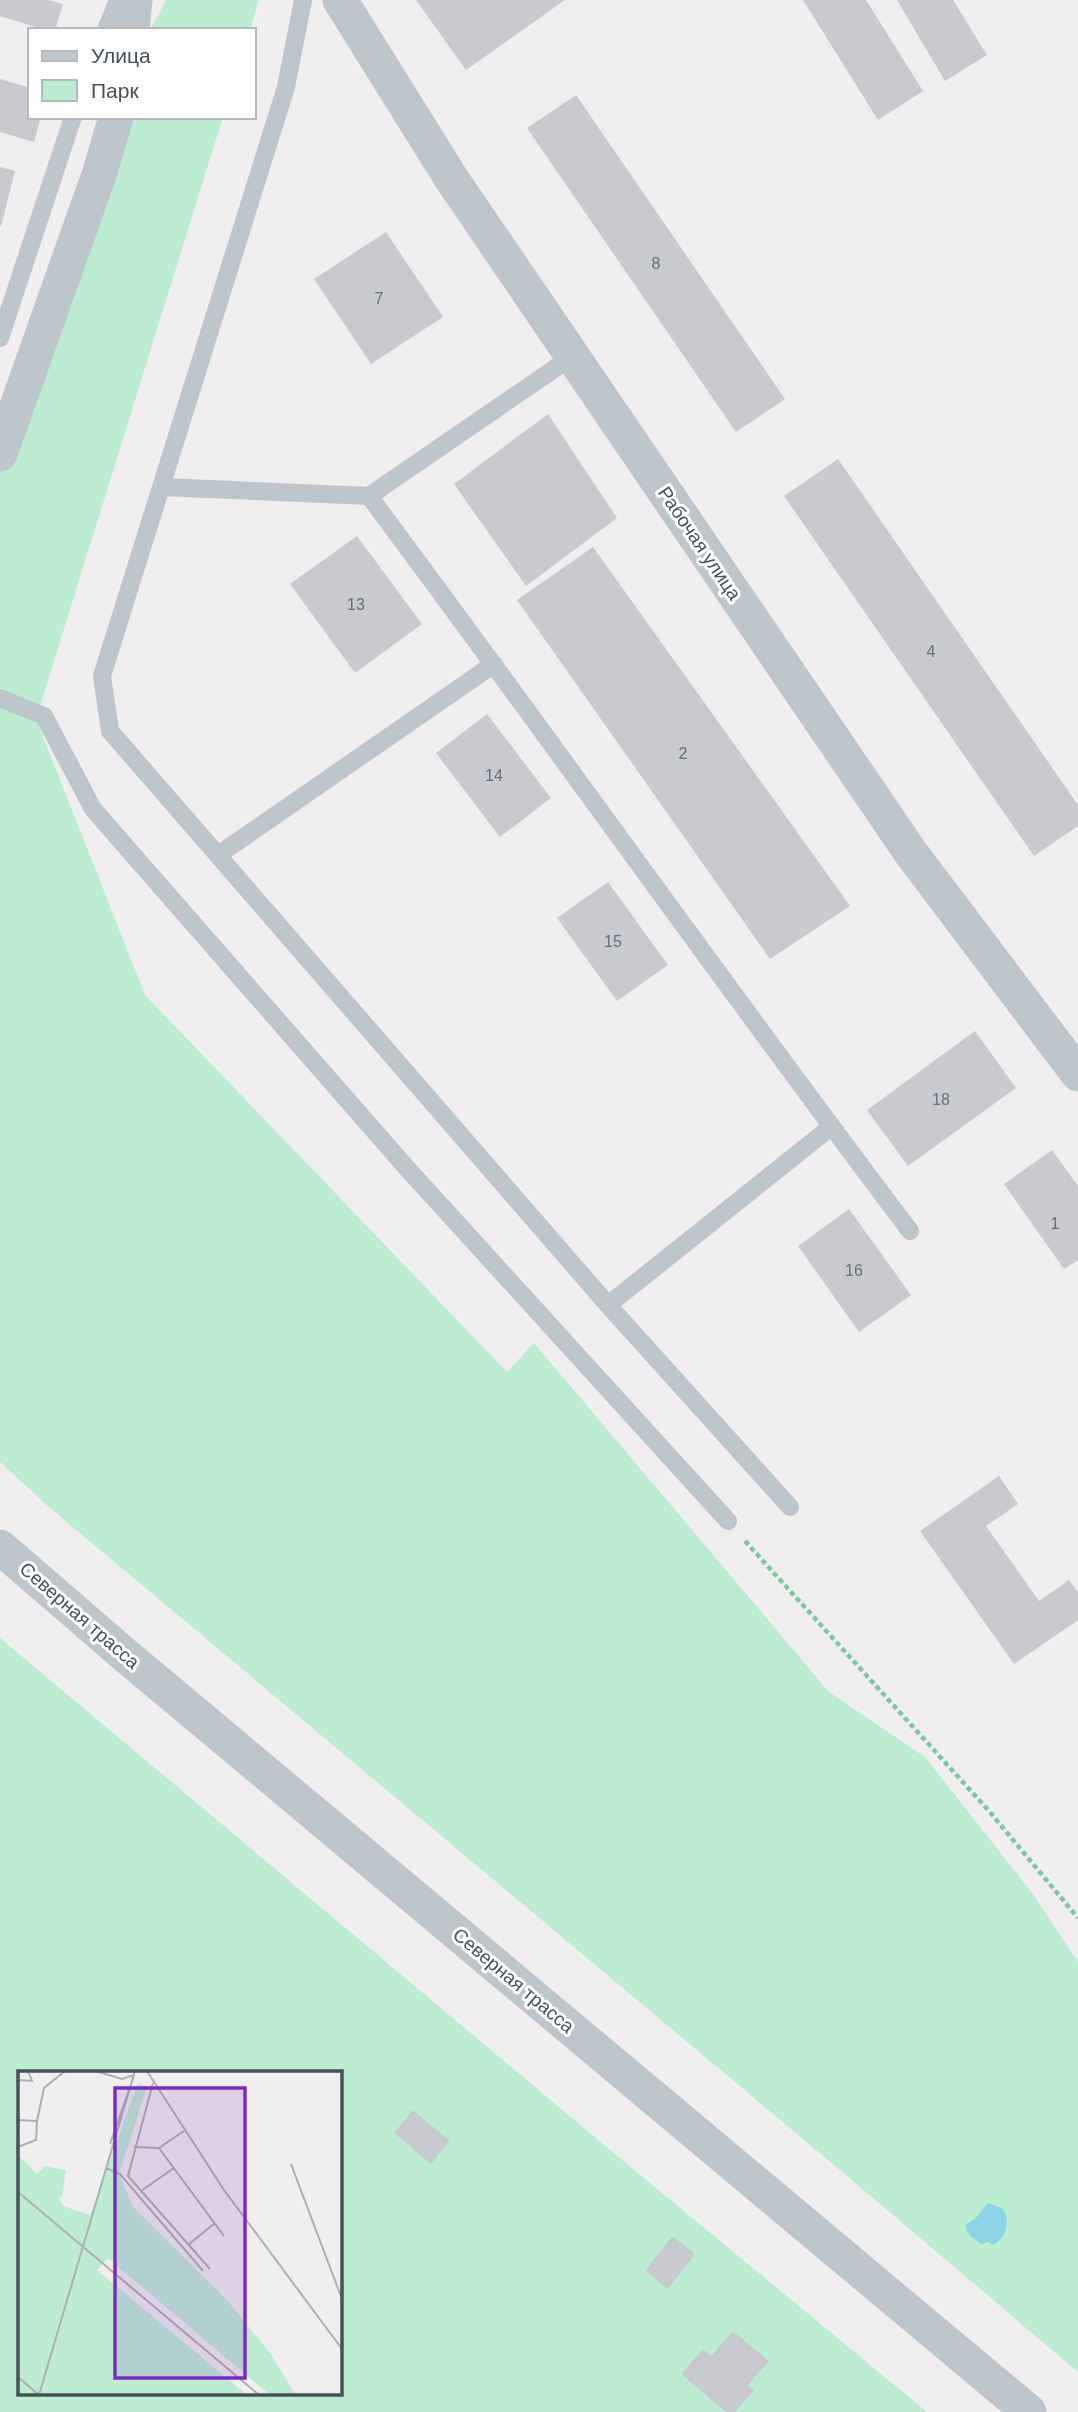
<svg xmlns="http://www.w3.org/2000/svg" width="1078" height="2412" viewBox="0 0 1078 2412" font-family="Arial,sans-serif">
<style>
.green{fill:#bdedd0;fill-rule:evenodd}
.water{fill:#8cd5e8}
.building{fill:#c8cad0}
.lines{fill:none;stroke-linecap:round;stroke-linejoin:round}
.path{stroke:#77caa1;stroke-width:4.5;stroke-dasharray:5 3.5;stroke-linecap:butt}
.service{stroke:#bdc5cd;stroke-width:18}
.minor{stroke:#bdc5cd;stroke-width:35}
.labels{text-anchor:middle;stroke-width:6;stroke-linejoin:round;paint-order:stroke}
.number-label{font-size:16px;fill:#676f78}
.street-label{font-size:19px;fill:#47515b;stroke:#fff}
.inset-road{fill:none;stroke:#acafb3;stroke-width:2}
.view{fill:#7b2cbf;fill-opacity:0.15;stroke:#7b2cbf;stroke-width:3.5}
.inset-edge{fill:none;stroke:#47515b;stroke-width:3.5}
</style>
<rect width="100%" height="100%" fill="#f0eeee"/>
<path class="green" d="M166,0H259L250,30H150Z
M116,117H223L36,719L145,995L507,1372L534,1343L829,1692L925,1757L1033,1894L1078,1962V2372L840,2170L50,1508L0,1462V454Z
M0,1638L616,2155L927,2412H0ZM19,2072H340V2393H19Z"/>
<path class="water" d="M988,2203L1003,2209C1011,2221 1006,2239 993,2245L988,2242L982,2244C973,2238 966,2236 966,2224L975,2219Z"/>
<path class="building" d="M0,0H48L63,4L55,30H45L0,16Z
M416,0H565L466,70Z
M803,0H866L923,91L878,120Z
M897,0H953L987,55L945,81Z
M0,79L30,88V117H41L34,142L0,132Z
M576,95L785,399L736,432L527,128Z
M0,167L15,171L1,226H0Z
M386,232L443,317L371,364L314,279Z
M548,414L617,518L526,586L454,484Z
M838,459L1078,805V826L1034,856L784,496Z
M357,536L422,624L355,673L290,584Z
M593,547L850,906L770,959L517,600Z
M487,714L551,798L500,837L436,753Z
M608,882L668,965L617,1001L557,918Z
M975,1031L1016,1088L908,1166L867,1110Z
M1052,1150L1078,1186V1260L1064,1269L1004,1184Z
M849,1209L911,1295L859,1332L798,1246Z
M999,1476L1018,1504L986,1526L1039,1601L1069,1580L1078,1592V1620L1014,1664L920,1531Z
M413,2110L450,2141L431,2164L394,2133Z
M672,2236L695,2254L668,2289L645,2271Z
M733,2331L769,2361L748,2385L754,2390L735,2412H726L681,2374L703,2349L711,2356Z"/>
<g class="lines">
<path class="path" d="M745,1541L989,1811L1078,1918"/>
<path class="service" d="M303,0L286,87L102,676L110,731L608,1305L790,1507
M106,30L118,0
M0,338L73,117
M573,356L369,496C551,740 726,988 910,1231
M161,487L369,496
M0,698L44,716L93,809L405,1166L728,1521
M218,855L494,664
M608,1305L831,1127"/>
<path class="minor" d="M340,0L451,178L911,853L1078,1074
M132,30L135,0
M0,454L100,172L116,117
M0,1547L125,1655L1029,2412"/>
</g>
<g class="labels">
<g class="number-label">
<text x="656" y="269">8</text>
<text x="379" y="304">7</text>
<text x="356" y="610">13</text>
<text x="931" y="657">4</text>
<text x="683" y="759">2</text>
<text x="494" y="781">14</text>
<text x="613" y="947">15</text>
<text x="941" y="1105">18</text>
<text x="1055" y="1229">1</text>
<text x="854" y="1276">16</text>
</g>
<g class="street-label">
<text transform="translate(700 543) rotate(56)" y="7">Рабочая улица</text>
<text transform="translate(80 1615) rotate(41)" y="7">Северная трасса</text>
<text transform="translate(514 1980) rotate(40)" y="7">Северная трасса</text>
</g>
</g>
<g transform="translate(18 2071)">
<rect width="324" height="324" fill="#f0eeee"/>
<path d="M120,12L129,16L101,103L115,136L208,228L252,282L277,323L284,324H252L90,187L79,199L229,324H0V84L19,103L27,95L48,99L44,127L40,124L45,135L72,144Z" fill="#bdedd0"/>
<path class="inset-road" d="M77,0L104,8L116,4M129,0L206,119L324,278M0,9L14,10L10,0M135,12L110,105L192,198M0,49L19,50L26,17L47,0M166,60L141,77L206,165M92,73L112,16M0,76L18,69L19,50M116,76L141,77M273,93L324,228M88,97L102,103L185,200M123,120L156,97M0,121L241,324M170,174L197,152M0,306L21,324M21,324L117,0"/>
<path class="view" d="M97,17H227V307H97Z"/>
<rect width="324" height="324" class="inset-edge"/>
</g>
<rect x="28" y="28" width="228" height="91" fill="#ffffff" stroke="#b5b9bd" stroke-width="2"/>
<rect x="42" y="51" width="35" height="10" fill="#bdc5cd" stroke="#b5b9bd" stroke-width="2"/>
<text x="91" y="63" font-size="21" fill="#47515b">Улица</text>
<rect x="42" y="80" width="35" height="21" fill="#bdedd0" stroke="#b5b9bd" stroke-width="2"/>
<text x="91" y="98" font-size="21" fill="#47515b">Парк</text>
</svg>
